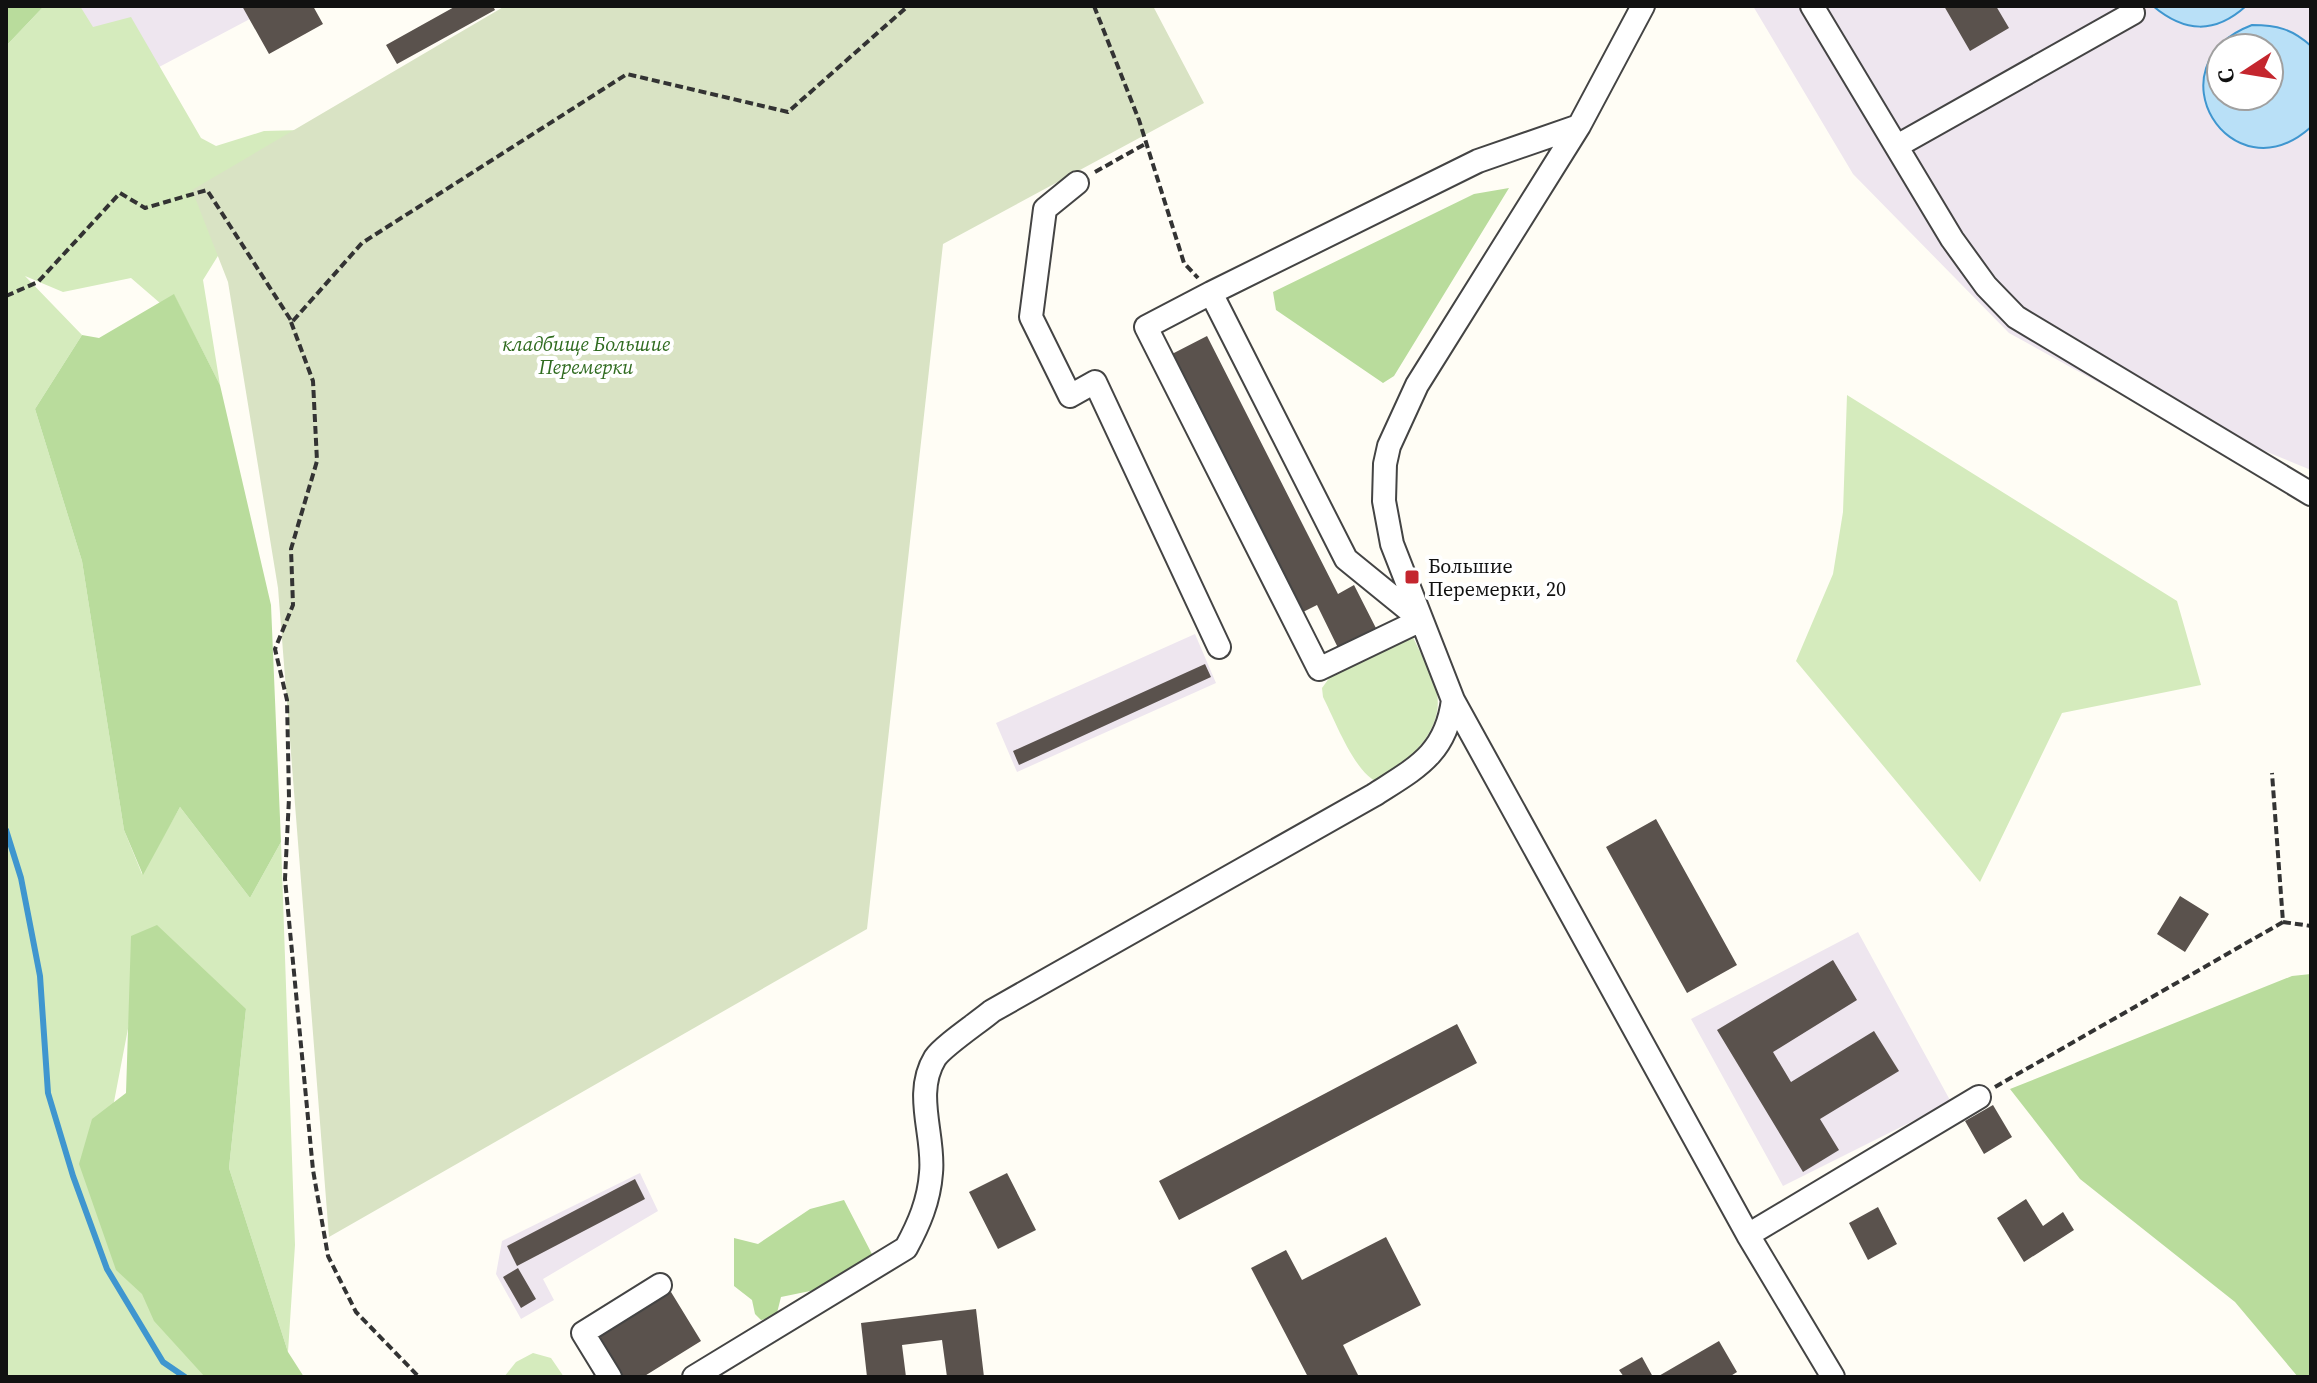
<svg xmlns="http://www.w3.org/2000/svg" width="2317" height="1383" viewBox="0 0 2317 1383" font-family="'Source Serif 4',serif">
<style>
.industrial{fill:#eee6ef;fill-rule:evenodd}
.green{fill:#d5ebbd}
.forest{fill:#b9dc9c}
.cemetery{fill:#d9e3c4}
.water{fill:#b9e0f7;stroke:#3f96cf;stroke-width:2;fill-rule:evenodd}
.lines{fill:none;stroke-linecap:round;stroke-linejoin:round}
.stream{stroke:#3f96cf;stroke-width:6}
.building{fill:#5a524d}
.minor-casing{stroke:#444;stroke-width:26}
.path{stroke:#333;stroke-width:4;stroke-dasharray:8 4;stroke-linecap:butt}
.minor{stroke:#fff;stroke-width:22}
.poi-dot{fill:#c4262e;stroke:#fff;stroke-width:3}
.labels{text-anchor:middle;stroke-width:8;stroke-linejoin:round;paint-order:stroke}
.park-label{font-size:20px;font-style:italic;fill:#2f6b1f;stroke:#fff}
.poi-label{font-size:20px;fill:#111;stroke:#fff;text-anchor:start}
</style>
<rect width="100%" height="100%" fill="#fffdf5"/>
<path class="industrial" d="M61,6H307L267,10L108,94Z
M1753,6H2311V470L2101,384L2009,333L1853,174ZM2221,48H2269V96H2221Z
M1195,634L1216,683L1017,772L996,723Z
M1858,932L1951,1102L1783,1186L1691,1019Z
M640,1173L658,1211L543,1279L554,1300L521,1319L496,1274L502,1241Z"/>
<path class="green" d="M44,6H80L93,27L131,17L201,138L216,146L264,131L341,129L242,217L203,280L220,385L174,295L160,303L131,278L63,292L25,276L82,335L35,409L82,561L124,830L142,874L180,807L250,898L281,842L295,1245L288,1352L229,1168L246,1009L135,992L113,1107L223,1377H6V46Z
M1847,395L2177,601L2201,685L2062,713L1980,882L1796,661L1833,574L1843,512Z
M1412,635C1419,651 1430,669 1435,686C1449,727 1408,762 1379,782C1356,777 1334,718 1323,697L1322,688L1330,677Z
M533,1353L551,1358L564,1377H504L516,1362Z"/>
<path class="forest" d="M6,6H44L6,46Z
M1509,188L1394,376L1383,383L1276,310L1273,292L1474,194Z
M174,294L220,385L271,605L281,842L250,898L180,807L143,875L124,830L82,561L35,409L82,335L99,338Z
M157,925L246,1009L229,1168L288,1352L304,1377H205L154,1321L142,1294L116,1270L79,1164L92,1119L126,1093L131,936Z
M2311,974V1377H2298L2235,1302L2080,1179L2010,1089L2292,976Z
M844,1200L873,1256L815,1290L781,1297L776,1317L761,1320L755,1314L752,1300L734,1286V1238L758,1244L810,1209Z"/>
<path class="cemetery" d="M505,6H1153L1204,103L943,244L867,929L329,1237L278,588L228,282L192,190Z"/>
<path class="water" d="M2153,6H2246C2215,34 2185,33 2153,6Z
M2252,25C2277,25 2292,29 2311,46V127C2231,199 2148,65 2252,25ZM2221,48H2269V96H2221Z"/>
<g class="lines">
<path class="stream" d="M6,830L21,878L40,976L48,1093L73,1176L107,1269L163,1362L185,1377"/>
</g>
<path class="building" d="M242,6H313L323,24L269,54Z
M456,6H493L495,10L397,64L386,45Z
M1944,6H1996L2009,28L1970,51Z
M1207,336L1338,594L1354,585L1380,636L1342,656L1317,605L1303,612L1172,354Z
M1205,664L1211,677L1019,765L1013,751Z
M1656,819L1737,965L1687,993L1606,847Z
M2180,896L2209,914L2185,952L2157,934Z
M1833,960L1857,1000L1773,1052L1791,1082L1874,1031L1899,1071L1820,1119L1839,1150L1803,1172L1717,1030Z
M1457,1024L1477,1063L1179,1220L1159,1181Z
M1993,1105L2012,1137L1984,1154L1965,1121Z
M1007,1173L1036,1230L998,1249L969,1192Z
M635,1179L645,1199L517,1266L507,1246Z
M2026,1199L2043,1226L2063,1212L2074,1230L2024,1262L1997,1218Z
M1878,1207L1897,1244L1868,1260L1849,1223Z
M1386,1237L1421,1305L1343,1345L1359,1377H1308L1251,1268L1286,1250L1302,1280Z
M518,1268L536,1299L521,1308L503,1277Z
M671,1292L701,1341L643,1377H623L598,1337Z
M976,1309L984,1377H947L942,1340L902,1345L906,1377H867L861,1323Z
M1719,1341L1737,1372L1729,1377H1657Z
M1642,1357L1653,1377H1624L1619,1370Z"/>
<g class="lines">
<g class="minor-casing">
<path id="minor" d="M1643,6L1579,126L1417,385L1389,446L1385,464L1384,501L1392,544L1453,700L1748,1235L1833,1377
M1812,6L1952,239L1986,286L2016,317L2311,494
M1897,146L2133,13
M1077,183L1045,209L1031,317L1070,396L1095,382L1219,647
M1211,293L1146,327L1319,669L1421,620L1346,559L1211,293L1478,161L1579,126
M1748,1235L1979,1097
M610,1377L583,1333L660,1285
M694,1377L906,1248C919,1224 929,1201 931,1173C935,1136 913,1094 935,1058C943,1046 979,1022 992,1011L1374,795C1416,768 1446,754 1453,700"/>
</g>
<path class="path" d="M1094,6L1139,120L1184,263L1198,278
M1095,172L1145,144
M6,296L38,282L120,193L145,208L207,190L292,322L362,243L627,74L788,112L908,6
M291,322L313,381L317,461L291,549L293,605L275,649L287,700L289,798L285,879L313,1170L328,1256L356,1312L419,1377
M2283,922L2311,926
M1995,1087L2283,922L2272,773"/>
<use href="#minor" class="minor"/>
</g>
<rect class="poi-dot" x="1404" y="569" width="16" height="16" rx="4"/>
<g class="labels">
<g class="park-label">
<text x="586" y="351">кладбище Большие<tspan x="586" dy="23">Перемерки</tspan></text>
</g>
<g class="poi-label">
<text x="1428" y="573">Большие<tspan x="1428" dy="23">Перемерки, 20</tspan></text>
</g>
</g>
<rect width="2317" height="1383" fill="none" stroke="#111111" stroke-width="16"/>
<g transform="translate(2245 72) rotate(258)"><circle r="38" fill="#ffffff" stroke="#a0a0a0" stroke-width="2"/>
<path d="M0-6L14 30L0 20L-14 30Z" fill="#c4262e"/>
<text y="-12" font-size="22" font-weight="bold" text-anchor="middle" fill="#111111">С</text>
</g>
</svg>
